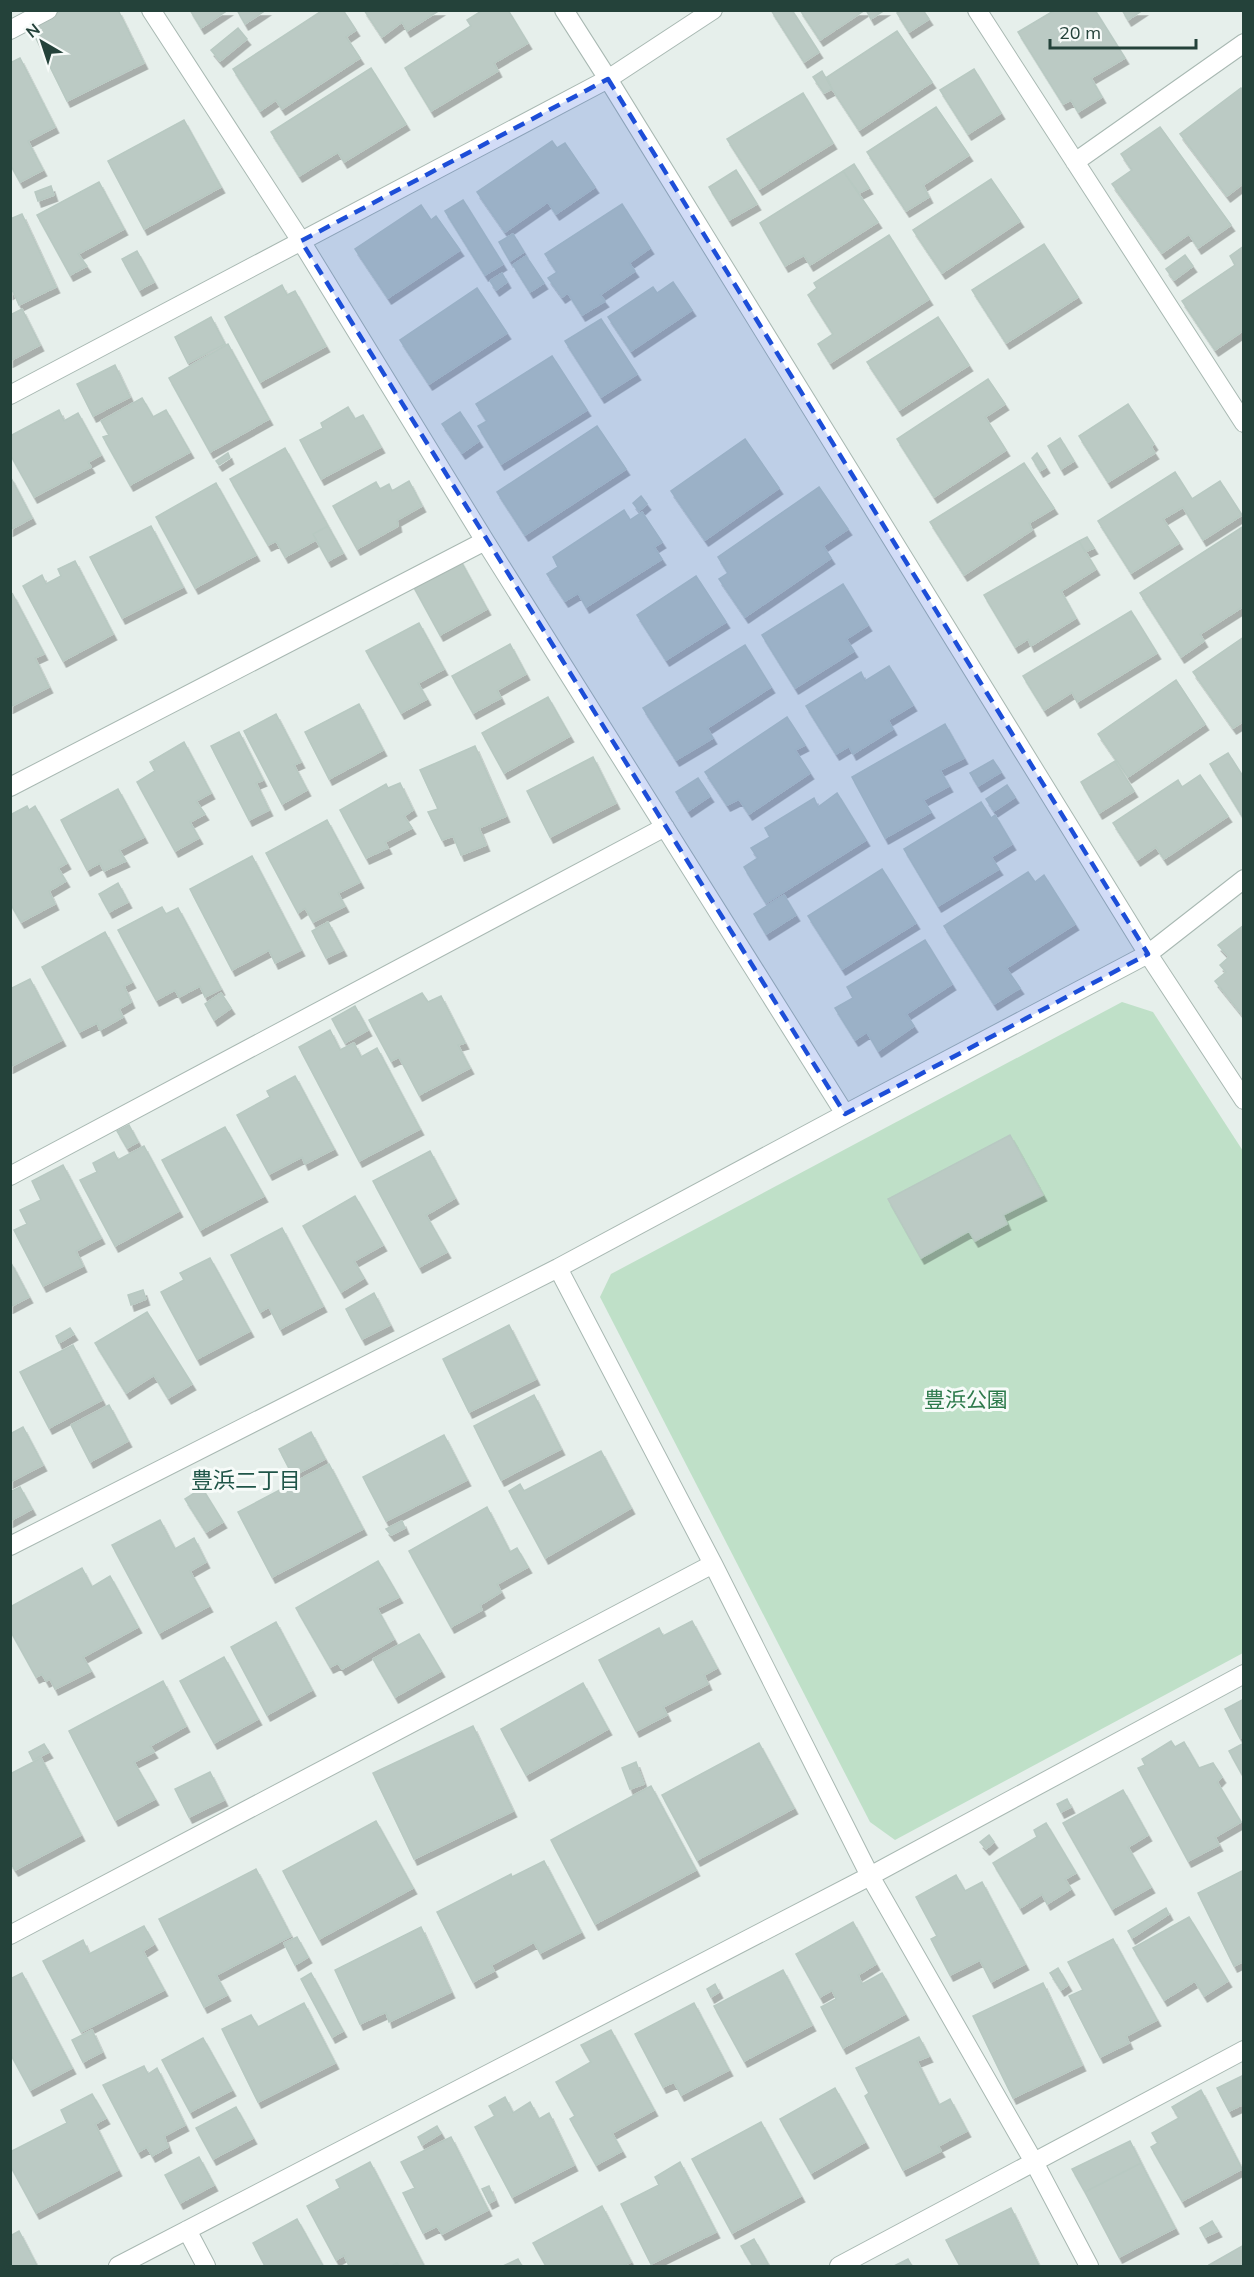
<svg xmlns="http://www.w3.org/2000/svg" width="1254" height="2277" viewBox="0 0 1254 2277" font-family="Mulish,'Noto Sans JP',sans-serif">
<style>
.green{fill:#bfe0c8}
.building{fill:#bbcac4;stroke:#b8c9c2;stroke-width:1.5;filter:url(#shadow)}
.lines{fill:none;stroke-linecap:round;stroke-linejoin:round}
.minor-casing{stroke:#a8b8b2;stroke-width:20}
.minor{stroke:#fff;stroke-width:18}
.marked{fill:#1d4ed8;fill-opacity:0.2;stroke:#1d4ed8;stroke-width:4.5;stroke-dasharray:12 8;stroke-linejoin:round}
.labels{text-anchor:middle;stroke-width:6;stroke-linejoin:round;paint-order:stroke}
.park-label{font-size:21px;fill:#2d7a4b;stroke:#f7fbf9}
.neighbourhood-label{font-size:22px;fill:#1f5548;stroke:#f7fbf9}
</style>
<defs>
<filter id="shadow"><feDropShadow dx="3.5" dy="6" stdDeviation="0" flood-color="#0004"/></filter>
</defs>
<rect width="100%" height="100%" fill="#e6efeb"/>
<path class="green" d="M1122,1002L1153,1012L1243,1151V1653L895,1840L870,1822L600,1297L611,1274Z"/>
<path class="building" d="M62,10H118L144,63L67,101L30,26Z
M190,10H228L201,28Z
M237,10H266L245,24Z
M323,10H343L356,30L346,37L360,58L282,109L276,100L260,111L233,69Z
M364,10H440L407,31L402,22L382,37Z
M483,10H508L528,43L494,63L498,71L431,111L405,68L471,26L467,20Z
M771,10H792L819,52L804,62Z
M800,10H865L820,40Z
M866,10H885L871,19Z
M902,10H923L929,19L909,32L897,13Z
M1055,10H1095L1125,58L1091,78L1102,97L1078,112L1071,100L1063,104L1018,32Z
M1122,10H1143L1128,20Z
M238,28L247,39L220,61L211,50Z
M897,31L932,82L859,130L832,89L827,77Z
M20,58L55,127L28,141L43,170L20,182L10,164V63Z
M371,68L406,124L344,162L338,152L299,176L271,132Z
M974,69L1001,113L968,134L940,90Z
M822,71L832,89L824,93L813,77Z
M1241,88L1244,91V183L1227,196L1180,134Z
M803,93L833,143L759,189L727,139Z
M936,107L969,155L923,185L929,197L906,211L867,152Z
M184,120L221,187L144,229L108,161Z
M1160,127L1231,225L1198,248L1189,234L1162,253L1112,184L1132,170L1121,154Z
M552,141L557,148L565,143L595,187L556,214L548,202L505,232L477,192Z
M854,164L869,188L859,193L843,171Z
M736,170L757,204L729,220L709,187Z
M843,171L878,222L810,265L804,255L785,266L760,223Z
M991,179L1020,221L942,273L913,230Z
M99,182L124,229L78,254L87,266L70,275L37,215Z
M51,186L54,195L38,201L35,192Z
M463,200L503,264L485,275L445,211Z
M622,204L650,248L629,263L635,271L600,295L605,301L582,315L568,293L562,297L548,278L557,272L545,254Z
M421,205L431,220L436,216L460,250L388,298L355,249Z
M22,214L56,287L19,305L13,291L10,293V219Z
M513,234L524,252L510,261L499,242Z
M889,235L929,299L830,363L818,344L833,334L808,295L817,288L814,283Z
M1044,244L1078,297L1006,343L972,290Z
M1244,246V330L1215,350L1182,301L1235,265L1230,256Z
M137,251L154,282L139,290L122,259Z
M1185,255L1193,266L1174,280L1166,269Z
M526,256L544,283L530,292L513,265Z
M502,273L507,282L496,290L490,281Z
M673,282L692,310L631,351L608,317L653,287L657,293Z
M282,285L287,295L295,291L326,346L260,382L225,317Z
M477,288L507,333L429,384L400,340Z
M22,309L40,345L10,361V315Z
M211,317L225,344L188,363L175,337Z
M938,317L969,365L899,410L867,362Z
M601,319L637,374L601,397L565,341Z
M228,344L269,419L210,452L169,378Z
M552,356L587,410L501,464L478,426L487,421L476,404Z
M115,365L130,397L93,416L77,384Z
M988,379L1005,404L985,417L1006,450L934,497L897,439Z
M142,398L153,417L166,410L190,452L130,485L103,437L109,435L101,421Z
M1128,404L1154,444L1151,447L1155,453L1108,482L1079,436Z
M348,407L355,419L363,415L381,447L321,479L300,440L323,428L321,423Z
M59,410L64,421L78,413L101,455L88,462L91,467L34,497L10,454V436Z
M460,412L479,441L462,453L442,424Z
M597,426L626,469L525,535L497,492Z
M1060,438L1074,461L1061,469L1048,446Z
M745,439L779,488L705,540L671,491Z
M285,448L328,526L313,534L316,540L285,557L276,541L268,545L230,479Z
M228,453L230,458L219,465L216,461Z
M1037,453L1046,467L1040,471L1032,458Z
M1024,463L1054,508L1029,523L1032,530L964,575L930,522Z
M1175,472L1192,499L1220,481L1242,515L1203,540L1183,507L1163,519L1179,543L1131,573L1098,521Z
M10,476L32,518L10,530Z
M409,481L422,506L397,520L398,526L357,549L333,506L376,482L380,489L389,484L392,491Z
M216,483L256,555L195,588L156,517Z
M819,487L848,529L823,546L831,558L745,617L719,579L728,573L718,557Z
M641,496L647,504L639,511L633,503Z
M624,510L630,520L642,512L662,542L654,547L662,559L586,607L578,593L565,601L547,574L558,567L553,557Z
M151,526L183,587L122,618L90,557Z
M328,526L343,553L328,561L313,534Z
M1244,526V606L1200,634L1204,641L1181,657L1140,593Z
M1087,537L1094,548L1085,552L1079,541Z
M1079,541L1096,569L1061,591L1076,618L1031,646L1028,639L1015,647L984,595Z
M458,556L487,609L440,635L411,582Z
M75,561L113,634L63,661L23,586L42,575L46,584L61,576L58,569Z
M696,576L726,622L666,660L637,615Z
M843,584L868,625L846,639L854,651L795,688L762,635Z
M12,593L44,654L35,658L49,687L10,707Z
M1131,611L1157,653L1077,702L1072,692L1044,710L1023,676Z
M419,623L444,669L418,683L427,699L401,713L366,651Z
M1244,637V721L1233,728L1193,672Z
M510,644L526,674L497,690L501,698L473,713L452,676Z
M745,645L771,687L707,728L713,738L676,760L643,708Z
M889,666L913,705L888,720L893,729L853,754L849,746L836,754L806,706L861,672L865,681Z
M1176,680L1205,724L1128,777L1098,734Z
M548,697L570,736L504,773L482,733Z
M359,704L383,750L329,779L305,732Z
M276,714L301,762L294,765L307,790L282,804L244,731Z
M787,717L805,745L795,750L810,773L749,814L739,799L727,805L705,772Z
M945,724L964,758L940,770L949,786L923,800L931,812L885,838L852,777Z
M239,732L263,780L256,783L269,810L249,820L211,746Z
M184,742L211,793L196,801L205,814L190,822L199,838L175,851L137,782L155,771L150,762Z
M475,746L506,816L479,828L486,845L461,855L453,836L442,840L428,812L438,809L420,770Z
M1228,753L1244,778V819L1210,764Z
M593,757L616,803L550,837L527,791Z
M993,760L1001,772L978,786L970,773Z
M1115,761L1134,791L1099,813L1081,782Z
M1200,775L1228,816L1164,859L1156,847L1137,860L1113,823L1178,780L1182,787Z
M698,778L710,796L688,811L676,792Z
M400,783L413,810L404,816L412,828L385,842L388,848L366,858L340,810L386,784L388,788Z
M1007,785L1015,797L994,811L986,799Z
M118,789L144,837L119,850L126,861L104,871L100,863L87,870L61,820Z
M837,793L866,840L766,903L744,867L758,858L751,848L770,837L765,828L814,798L818,807Z
M981,802L991,818L995,815L1012,844L991,857L999,869L938,906L904,849Z
M27,806L29,810L35,806L67,863L58,868L66,881L49,891L55,904L21,922L10,903V815Z
M327,820L360,882L338,893L345,906L313,922L305,908L298,913L266,853Z
M252,856L301,950L275,963L269,950L232,970L190,889Z
M882,869L916,923L842,969L808,916Z
M1028,872L1035,882L1044,875L1075,924L1006,968L1020,988L994,1004L944,926Z
M118,883L128,902L109,912L99,894Z
M784,895L796,915L766,934L754,914Z
M162,907L166,914L178,908L221,989L205,997L200,986L179,997L175,990L156,1000L118,930Z
M328,922L343,950L326,958L312,931Z
M1244,925V1017L1215,981L1226,972L1220,965L1229,957L1218,945Z
M105,932L132,982L124,986L131,1002L119,1009L123,1017L100,1030L97,1023L79,1032L42,967Z
M925,940L952,984L906,1014L914,1026L878,1051L867,1032L855,1040L835,1008L853,998L847,987Z
M30,979L62,1040L10,1067V989Z
M221,993L231,1008L214,1020L205,1004Z
M422,993L428,1002L441,996L465,1043L458,1045L470,1068L419,1095L399,1057L391,1061L369,1020Z
M355,1006L368,1030L345,1043L332,1019Z
M330,1030L340,1050L354,1043L361,1057L377,1048L420,1129L359,1161L299,1047Z
M295,1076L334,1149L305,1164L302,1157L269,1174L237,1115L270,1097L267,1091Z
M129,1125L138,1142L127,1148L117,1131Z
M225,1127L264,1196L200,1230L162,1160Z
M1010,1135L1043,1195L1003,1215L1007,1224L975,1241L969,1231L921,1258L888,1199Z
M144,1146L179,1211L115,1246L80,1180L97,1172L93,1163L114,1152L118,1160Z
M430,1151L455,1198L426,1215L447,1252L419,1267L373,1181Z
M63,1165L101,1238L76,1251L83,1266L43,1286L14,1230L27,1224L20,1210L41,1200L32,1181Z
M355,1196L383,1245L354,1261L364,1278L341,1292L303,1226Z
M282,1228L323,1306L280,1329L269,1307L260,1312L231,1255Z
M210,1258L250,1331L197,1359L161,1292L184,1280L180,1273Z
M10,1261L29,1297L10,1307Z
M143,1290L146,1299L131,1305L128,1295Z
M374,1293L390,1325L362,1339L346,1309Z
M147,1312L192,1384L168,1398L154,1375L126,1393L95,1343Z
M509,1325L536,1379L469,1412L443,1359Z
M70,1328L74,1334L59,1343L56,1336Z
M73,1345L102,1400L49,1428L20,1372Z
M534,1395L561,1449L501,1480L474,1426Z
M109,1405L128,1441L90,1462L71,1425Z
M23,1427L43,1465L10,1482V1434Z
M311,1432L325,1459L293,1476L279,1449Z
M444,1435L467,1480L386,1521L363,1477Z
M601,1451L631,1508L545,1558L509,1491L520,1484L524,1491Z
M329,1464L363,1529L272,1577L238,1512Z
M20,1487L32,1509L10,1521V1492Z
M202,1488L223,1522L206,1532L185,1499Z
M487,1507L510,1552L517,1548L528,1567L497,1584L501,1592L480,1605L482,1610L451,1627L409,1551Z
M160,1520L175,1549L194,1538L206,1562L190,1571L209,1606L159,1633L112,1545Z
M402,1521L405,1528L391,1535L386,1529Z
M378,1561L399,1597L377,1608L394,1639L342,1669L338,1663L330,1667L296,1608Z
M82,1568L92,1587L110,1576L138,1627L83,1657L91,1671L55,1689L50,1679L46,1681L42,1674L36,1677L10,1630V1607Z
M692,1621L717,1668L704,1675L708,1684L663,1707L667,1715L636,1731L599,1660L659,1628L663,1636Z
M276,1622L312,1690L267,1715L231,1647Z
M419,1634L441,1671L395,1697L373,1659Z
M224,1657L258,1719L214,1743L180,1681Z
M163,1681L186,1726L150,1746L154,1752L134,1762L155,1799L115,1820L69,1731Z
M583,1683L608,1729L526,1775L501,1729Z
M1244,1699V1736L1240,1738L1225,1709Z
M473,1726L513,1811L414,1859L373,1773Z
M1171,1741L1175,1747L1184,1742L1199,1768L1213,1763L1222,1777L1217,1782L1241,1822L1215,1837L1219,1845L1188,1861L1138,1768L1145,1765L1142,1759Z
M759,1743L794,1808L697,1860L662,1795Z
M1244,1743V1778L1229,1751Z
M44,1744L49,1752L33,1760L29,1752Z
M41,1758L81,1835L15,1870L10,1862V1774Z
M636,1762L644,1784L630,1789L622,1768Z
M210,1772L224,1800L189,1817L175,1789Z
M651,1786L696,1870L595,1924L551,1840Z
M1123,1790L1148,1835L1128,1847L1151,1887L1112,1909L1063,1823Z
M1067,1799L1071,1807L1061,1812L1057,1804Z
M376,1821L413,1888L319,1939L283,1871Z
M1046,1823L1076,1873L1065,1879L1071,1889L1047,1904L1042,1894L1020,1908L993,1863L1037,1837L1034,1830Z
M989,1835L994,1842L986,1849L980,1842Z
M544,1861L581,1932L540,1953L534,1942L491,1965L494,1971L473,1982L437,1912L511,1874L512,1877Z
M256,1869L291,1936L216,1975L227,1995L204,2007L159,1919Z
M1244,1870V1961L1234,1966L1198,1893Z
M956,1875L965,1891L982,1882L1025,1964L991,1982L980,1960L950,1975L931,1939L937,1936L916,1897Z
M1166,1908L1169,1914L1132,1938L1128,1931Z
M1189,1917L1228,1981L1204,1996L1195,1981L1164,2000L1133,1948Z
M853,1922L876,1964L858,1975L862,1984L882,1973L905,2014L843,2048L821,2007L836,1999L832,1990L820,1997L796,1954Z
M144,1926L154,1944L143,1951L164,1990L81,2032L43,1961L83,1940L89,1954Z
M421,1927L451,1992L389,2022L386,2012L360,2024L335,1970Z
M297,1937L308,1957L295,1965L284,1943Z
M1113,1939L1157,2020L1126,2036L1129,2043L1100,2057L1069,1996L1083,1990L1068,1962Z
M1058,1968L1068,1985L1061,1990L1050,1973Z
M783,1970L812,2025L744,2061L714,2006Z
M22,1973L72,2068L30,2090L10,2053V1979Z
M311,1973L343,2031L332,2037L301,1979Z
M1043,1983L1082,2065L1013,2098L973,2016Z
M715,1984L719,1992L711,1997L707,1989Z
M304,2003L335,2063L258,2102L222,2029L251,2015L258,2027Z
M694,2003L729,2070L681,2095L674,2082L663,2087L635,2034Z
M92,2030L102,2052L83,2062L72,2040Z
M611,2030L654,2110L612,2133L622,2151L596,2165L570,2119L575,2116L556,2082L591,2062L581,2045Z
M919,2037L929,2056L917,2061L939,2105L950,2099L967,2131L938,2146L941,2151L903,2170L865,2096L869,2093L856,2068Z
M203,2038L232,2090L190,2112L162,2060Z
M144,2066L148,2074L157,2068L185,2125L164,2136L168,2147L152,2156L147,2147L138,2152L103,2085Z
M1244,2075V2104L1229,2111L1217,2088Z
M835,2088L865,2142L811,2173L780,2119Z
M1201,2090L1242,2169L1182,2201L1151,2147L1158,2143L1152,2133L1179,2118L1172,2107Z
M92,2094L106,2118L95,2124L118,2170L36,2213L10,2165V2152L67,2123L61,2110Z
M505,2097L513,2113L530,2102L539,2119L549,2113L574,2165L512,2197L475,2127L495,2116L489,2106Z
M236,2107L253,2138L213,2159L196,2128Z
M761,2122L801,2196L732,2233L692,2159Z
M437,2126L441,2133L422,2145L418,2137Z
M451,2137L488,2210L442,2234L437,2226L423,2233L403,2193L415,2188L401,2162Z
M1130,2141L1141,2163L1085,2192L1072,2169Z
M199,2157L214,2185L180,2203L165,2175Z
M370,2162L424,2266H399L397,2263L391,2266H349L344,2255L336,2260L307,2206L340,2188L336,2180Z
M680,2162L716,2232L651,2264L621,2204L659,2185L655,2177Z
M1141,2163L1175,2228L1119,2257L1085,2192Z
M489,2186L495,2200L489,2203L482,2189Z
M602,2206L631,2262L623,2266H546L533,2243Z
M1011,2208L1039,2266H960L946,2240Z
M297,2219L323,2266H265L253,2243Z
M1212,2221L1218,2231L1205,2237L1200,2228Z
M19,2231L37,2266H10V2236Z
M754,2239L768,2264L764,2266H753L741,2246Z
M1244,2245V2266H1210L1209,2265Z
M518,2259L522,2266H503Z
M908,2259L912,2266H894Z"/>
<g class="lines">
<g class="minor-casing">
<path id="minor" d="M151,10L301,241L485,541L845,1114
M564,10L608,79L1148,954L1244,1100
M977,10L1244,423
M10,30L48,10
M1075,162L1244,43
M10,395L608,79L713,10
M10,787L485,541
M10,1176L665,827
M558,1268L713,1564L870,1876L1034,2162L1089,2266
M10,1546L558,1268L845,1114L1148,954L1244,879
M10,1935L713,1564
M187,2230L206,2266
M118,2266L870,1876L1244,1674
M839,2266L1244,2050"/>
</g>
<use href="#minor" class="minor"/>
</g>
<path class="marked" d="M608,79L1148,954L845,1114L301,241Z"/>
<g class="labels">
<g class="park-label">
<text x="966" y="1407">豊浜公園</text>
</g>
<g class="neighbourhood-label">
<text x="246" y="1488">豊浜二丁目</text>
</g>
</g>
<rect width="1254" height="2277" fill="none" stroke="#24423a" stroke-width="24"/>
<g transform="translate(42 42) rotate(321)" stroke="#f7fbf9" stroke-width="4.5" paint-order="stroke">
<path d="M0-4.5L10 22L0 15L-10 22Z" fill="#24423a"/>
<text y="-9" font-size="16" font-weight="bold" text-anchor="middle" fill="#24423a">N</text>
</g>
<path d="M1050 39v9h146v-9" fill="none" stroke="#24423a" stroke-width="3"/>
<text x="1059" y="39" font-size="18" fill="#24423a" stroke="#f7fbf9" stroke-width="4.5" paint-order="stroke">20 m</text>
</svg>
